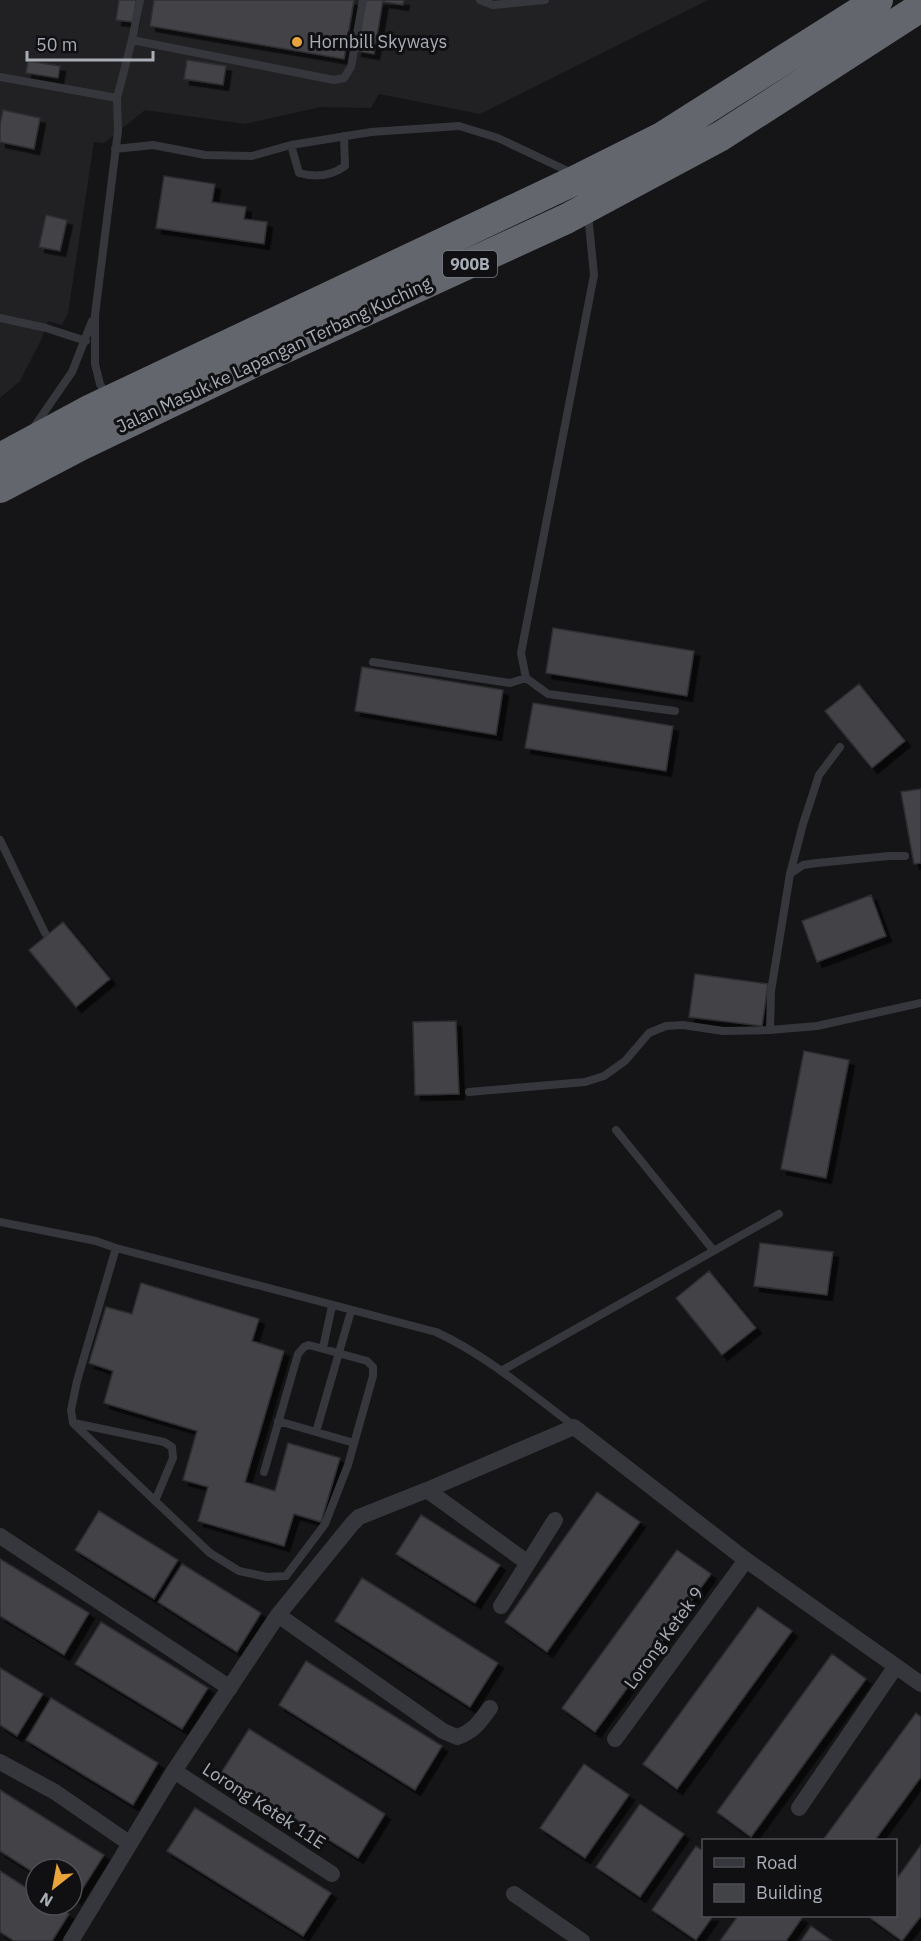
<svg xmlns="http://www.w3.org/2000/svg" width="921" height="1941" viewBox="0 0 921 1941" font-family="'IBM Plex Sans',sans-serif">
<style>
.built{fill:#212124}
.building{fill:#424347;stroke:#2f2f33;stroke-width:1.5;filter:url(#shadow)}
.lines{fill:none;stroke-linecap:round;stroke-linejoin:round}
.lane{stroke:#36373c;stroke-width:8}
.street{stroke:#36373c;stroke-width:16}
.highway{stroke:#63666c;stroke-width:30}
.poi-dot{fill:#e9a53b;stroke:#101012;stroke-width:2}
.labels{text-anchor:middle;stroke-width:6;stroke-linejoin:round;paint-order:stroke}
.shield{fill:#101012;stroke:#7a7e85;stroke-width:1.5}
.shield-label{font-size:16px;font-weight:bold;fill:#a8adb6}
.poi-label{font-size:18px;fill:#a8adb6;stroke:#101012;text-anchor:start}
.street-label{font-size:18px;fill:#a8adb6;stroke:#101012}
</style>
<defs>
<filter id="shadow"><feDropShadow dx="5.5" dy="5.5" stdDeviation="0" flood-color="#0009"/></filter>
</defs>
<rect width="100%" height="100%" fill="#151517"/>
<path class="built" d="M0,0H708L480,114L379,94L371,108L320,107L245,124L145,110L104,143L94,142L68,313L62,325L48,321L42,338L20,381L0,398Z"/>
<path class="building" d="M119,0H136L133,22L116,20Z
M154,0H354L344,59L150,26Z
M365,0H383L374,54L356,51Z
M385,0H404L403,5L384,2Z
M187,60L226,66L223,85L184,79Z
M28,61L60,66L58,78L26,73Z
M3,110L40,118L34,149L0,142V125Z
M164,176L215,184L212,202L246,207L244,219L267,222L264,244L156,228Z
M46,215L67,220L60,251L39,247Z
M553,628L694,651L687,696L546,673Z
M362,667L503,690L496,735L355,711Z
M859,684L905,741L872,768L825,711Z
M533,703L673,726L666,771L525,748Z
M921,789V863L914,864L901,792Z
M871,895L886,936L817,962L802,921Z
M63,922L110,979L76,1007L29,950Z
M695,974L768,984L762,1026L689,1017Z
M456,1021L459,1094L415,1095L413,1022Z
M804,1051L849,1060L826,1178L781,1169Z
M760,1243L833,1252L827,1295L754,1286Z
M709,1271L756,1328L722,1355L676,1298Z
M141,1283L259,1319L252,1341L284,1351L245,1482L275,1491L288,1443L340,1458L321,1522L294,1514L284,1546L198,1521L208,1487L183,1480L197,1431L104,1403L113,1371L89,1363L106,1307L132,1314Z
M597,1492L640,1522L547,1652L505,1622Z
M99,1511L178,1560L154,1599L75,1550Z
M421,1515L500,1565L475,1603L396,1554Z
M677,1550L711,1574L595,1732L562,1708Z
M0,1559L89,1613L64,1655L0,1616Z
M182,1564L261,1613L237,1652L158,1602Z
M362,1578L498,1663L470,1707L335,1621Z
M758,1607L792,1631L677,1789L643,1764Z
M101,1622L208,1688L182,1729L75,1664Z
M832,1654L866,1679L751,1837L717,1812Z
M306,1661L442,1746L415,1790L279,1705Z
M0,1668L43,1694L17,1736L0,1725Z
M51,1698L158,1763L133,1805L26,1740Z
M916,1713L921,1717V1777L875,1840H823Z
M249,1729L385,1814L358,1858L221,1773Z
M584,1764L629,1795L585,1858L540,1828Z
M0,1790L104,1855L76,1899L72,1896V1869H36V1874L0,1851Z
M640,1804L684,1834L640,1897L596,1867Z
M195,1808L331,1893L303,1936L167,1851Z
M921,1845V1916L902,1941L869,1917L896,1916V1880Z
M696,1846L704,1852V1916H713L696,1940L652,1910Z
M0,1871L36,1894V1905H54L69,1914L52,1941H14L0,1932Z
M738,1916H799L802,1918L786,1941H720Z
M811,1926L832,1941H801Z"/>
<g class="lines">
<path class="lane" d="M480,0L493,5L545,0
M132,40L334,80L344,78L351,67L363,0
M0,77L117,98
M291,145L299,173C316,178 331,176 345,166L344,136
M115,149L153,145L205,155L252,156L291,145L371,132L459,126L498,138L572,173
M588,214L594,275L521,653L526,678L548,694L675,711
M0,318L46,328L86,341
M106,395L100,384L95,364V315L118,131L117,98L132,40L140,0
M34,427L72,372L92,321
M373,662L510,683L526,678
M0,840L45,933
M790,874L803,865L817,863L889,856H905
M770,1030L771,991L790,874L803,824L819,775L840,747
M469,1092L585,1082L604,1076L625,1061L649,1033L666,1026L683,1025L723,1031L770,1030L817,1026L921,1003
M616,1130L714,1251
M0,1222L96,1241L116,1248L436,1332C486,1355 530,1393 574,1426
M116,1248L77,1381L71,1410L73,1423L210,1553L239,1571L267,1577L286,1576L325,1524L348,1465L373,1376V1367L367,1361L309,1345L304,1347L298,1354L264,1472
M323,1348L332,1306
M501,1371L779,1214
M278,1421L354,1443
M74,1423L164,1442L172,1447L173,1458L155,1501
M316,1432L351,1311"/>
<path class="street" d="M427,1490L528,1563L501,1606
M0,1536L230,1688
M528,1563L555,1520
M278,1615L443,1731L457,1737C473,1732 480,1722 490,1708
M615,1739L746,1560
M0,1762L55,1792L129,1843
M174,1771L332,1874
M799,1808L896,1666
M514,1894L582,1941
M71,1941L174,1771L278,1615L352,1524L359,1517L427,1490L574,1427L746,1560L921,1684"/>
<path class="highway" d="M0,458L91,409L582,177L662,137L878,0
M0,488L80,446L255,362L566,219L721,136L921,7"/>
</g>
<circle class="poi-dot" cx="297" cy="42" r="6"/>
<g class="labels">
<rect class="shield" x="443" y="251" width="54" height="26" rx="4.5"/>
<g class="shield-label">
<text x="470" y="270">900B</text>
</g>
<g class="poi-label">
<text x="309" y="48">Hornbill Skyways</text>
</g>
<g class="street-label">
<text transform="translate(274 355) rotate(-25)" y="6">Jalan Masuk ke Lapangan Terbang Kuching</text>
<text transform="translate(664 1638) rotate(-54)" y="6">Lorong Ketek 9</text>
<text transform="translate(264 1806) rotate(33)" y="6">Lorong Ketek 11E</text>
</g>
</g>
<rect x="702" y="1839" width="195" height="78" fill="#101012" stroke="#4d4f54" stroke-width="1.5"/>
<rect x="714" y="1858" width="30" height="9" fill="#36373c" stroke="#4d4f54" stroke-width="1.5"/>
<text x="756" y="1869" font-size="18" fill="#a8adb6">Road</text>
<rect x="714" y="1884" width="30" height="18" fill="#424347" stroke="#4d4f54" stroke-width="1.5"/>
<text x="756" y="1899" font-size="18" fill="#a8adb6">Building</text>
<g transform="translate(54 1887) rotate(211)"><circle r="28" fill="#101012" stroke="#4d4f54" stroke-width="1.5"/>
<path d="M0-4.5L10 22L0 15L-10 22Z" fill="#e9a53b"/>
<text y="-9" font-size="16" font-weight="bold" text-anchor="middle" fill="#a8adb6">N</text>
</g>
<path d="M27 51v9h126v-9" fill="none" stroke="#a8adb6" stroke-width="3"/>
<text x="36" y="51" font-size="18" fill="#a8adb6" stroke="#101012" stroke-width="4.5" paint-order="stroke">50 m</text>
</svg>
